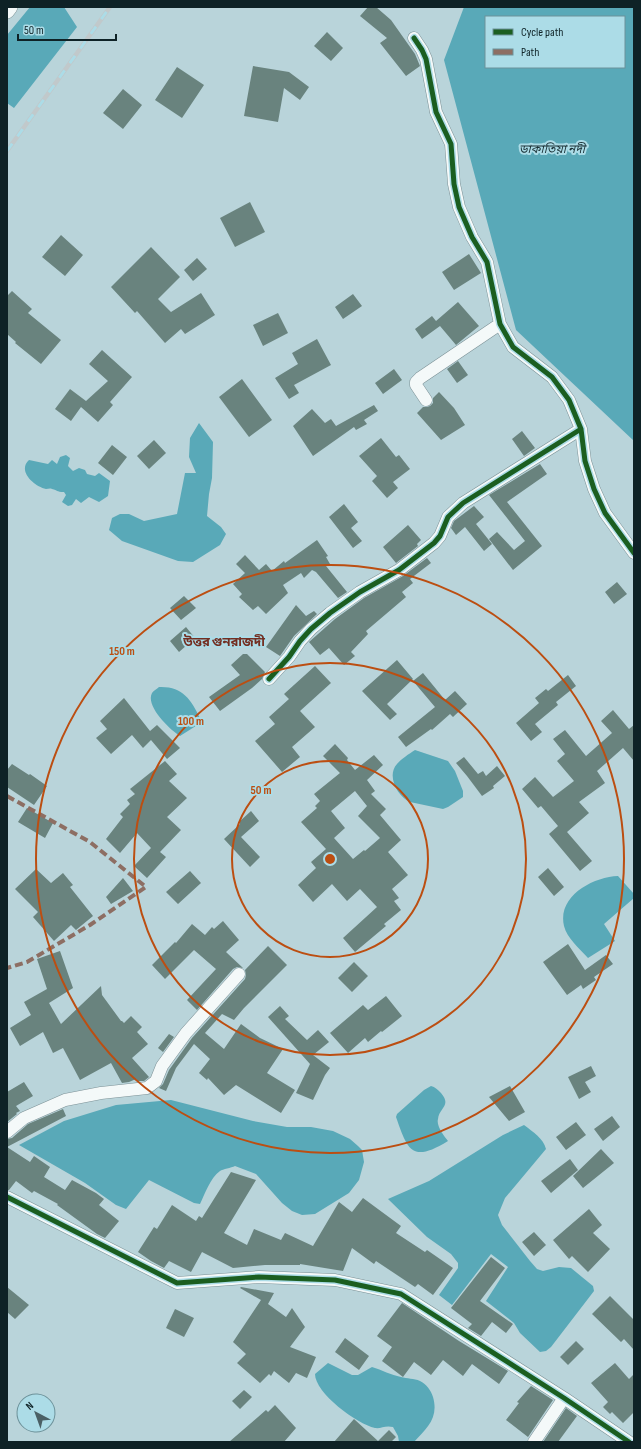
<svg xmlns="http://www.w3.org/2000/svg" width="641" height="1449" viewBox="0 0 641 1449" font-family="'Sofia Sans Condensed','Noto Sans Bengali',sans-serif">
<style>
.water{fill:#59a9b8;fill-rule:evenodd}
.building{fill:#69837e;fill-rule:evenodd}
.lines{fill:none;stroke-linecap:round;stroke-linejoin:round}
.minor-casing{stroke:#7c9196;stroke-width:13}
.tertiary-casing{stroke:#7c9196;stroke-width:16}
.minor{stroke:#f4f9f9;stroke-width:12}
.tertiary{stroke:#f4f9f9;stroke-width:15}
.rail-casing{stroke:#c1c9cb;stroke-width:4.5}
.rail{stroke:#acdce7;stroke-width:3;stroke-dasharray:9;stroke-linecap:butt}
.quiet{stroke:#8d6e63;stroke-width:4;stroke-dasharray:8 4;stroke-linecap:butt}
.cycleway-casing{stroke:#acdce7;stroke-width:8}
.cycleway{stroke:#1b5e20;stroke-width:5}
.ring{fill:none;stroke:#bc4e11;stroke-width:2}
.labels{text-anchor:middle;stroke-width:4;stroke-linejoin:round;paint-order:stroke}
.water-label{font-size:12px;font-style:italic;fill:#192f34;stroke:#acdce7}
.quarter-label{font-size:13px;font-weight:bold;fill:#732e21;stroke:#acdce7}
.centre{fill:#bc4e11;stroke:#acdce7;stroke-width:2}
.ring-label{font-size:12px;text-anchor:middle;font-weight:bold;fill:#bc4e11;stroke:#acdce7;stroke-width:4;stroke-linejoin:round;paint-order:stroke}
</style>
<rect width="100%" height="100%" fill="#b9d4da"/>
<path class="water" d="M30,7H64L77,27L14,108L7,103V35Z
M464,7H634V441L516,330L444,60ZM486,17H624V67H486Z
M199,423L213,442L212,478L209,494L207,516L221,527L226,534L220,545L193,562L178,561L122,541L109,530L112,518L120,514H129L144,521L177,514L185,473H196L189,457L190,438Z
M66,455L70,458L68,466L73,471L79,468L85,470L87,474L95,476L99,473L110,481L108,496L99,502L89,497L81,503L76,499L72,505L68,506L62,502L66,495L64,492C56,492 58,490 52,489C50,488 48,489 46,489C34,486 17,471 29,460L48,464L52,460L57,464L60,457Z
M159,687C182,686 191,699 200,718L199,724L180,736C170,730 145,706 152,693C153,691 157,689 159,687Z
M415,750L448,761L455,771L463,791V797L448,807L443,809L410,802C398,797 386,776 397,764C401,759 409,754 415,750Z
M618,876L634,894V898L604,924L615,941L588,958C579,948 567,938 564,926C557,896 593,877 618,876Z
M431,1086C435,1087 438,1090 441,1093C452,1106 439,1108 438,1119C436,1126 444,1136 448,1141C412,1163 408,1151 396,1117L397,1114L424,1090Z
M171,1100L253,1121L287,1127H311L333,1131L350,1139L358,1146L362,1150L364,1162L359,1180L349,1193L315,1214L302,1215L292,1211L282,1203L256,1174L235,1166C231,1168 223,1169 220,1171C210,1178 205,1194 200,1204L194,1203L149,1180L126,1209L116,1205L85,1183L19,1145L64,1121L116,1105Z
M524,1125C533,1132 543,1138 546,1149L505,1198L498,1215L502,1225L530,1261L537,1269L543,1271L559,1267L571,1268L593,1286L594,1291L551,1347L546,1351L540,1352L520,1333L514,1323L486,1301L508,1267L491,1254L452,1305L439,1295L458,1268V1263L451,1254L427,1237L388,1199L429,1181L503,1135Z
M328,1363L352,1375H358L372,1367C382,1370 391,1375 401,1377C407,1379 414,1378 420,1381C426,1384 431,1390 433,1397C439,1418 427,1428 414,1442H399L398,1436L393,1427C385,1425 381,1429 375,1428C357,1424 315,1393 315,1374Z"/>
<path class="building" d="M368,7H376L391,20L415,54L420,66L406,76L380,43L387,38L360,16Z
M327,32L343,48L331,61L314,46Z
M253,66L289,72L309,87L300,100L284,88L278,122L244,116Z
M177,67L204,85L182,118L155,100Z
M123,89L142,105L123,129L103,113Z
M250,202L265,232L235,247L220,218Z
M61,235L83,255L65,276L42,257Z
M151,247L180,277L158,299L171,312L201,293L215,315L185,334L181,329L165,343L137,311L135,313L111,287Z
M469,254L481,273L454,290L442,272Z
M197,258L207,269L193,281L184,270Z
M12,291L32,309L28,313L61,340L41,364L15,343L16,342L7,334V296Z
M353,294L362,306L343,319L335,307Z
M458,302L479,326L456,345L440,326L422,339L415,329L432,316L436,321Z
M278,313L288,333L263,346L253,325Z
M317,339L331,365L294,385L299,393L289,399L275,378L298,364L292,353Z
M102,350L132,377L110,402L113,405L98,422L81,407L71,421L55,409L70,389L86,401L108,381L89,364Z
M458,361L468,375L457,383L447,369Z
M394,369L402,380L383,394L375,383Z
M242,379L272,420L249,437L219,397Z
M439,392L454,408L465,425L441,440L417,413L423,407H427L430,406L433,403V398Z
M374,405L378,411L364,420L367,424L356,430L354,427L313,456L293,426L312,409L325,423L331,419L336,426Z
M522,431L535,448L524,456L512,439Z
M381,438L396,457L399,455L410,469L393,482L398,488L387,498L372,481L377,476L359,456Z
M154,440L166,453L149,469L137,456Z
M112,445L127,457L113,475L98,463Z
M540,464L547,474L507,502L542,546L513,570L489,539L497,532L514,550L525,541L489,495Z
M344,504L358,522L351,528L362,541L353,548L329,517Z
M474,506L484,517L476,524L492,544L484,551L465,527L456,535L451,528L454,521Z
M408,525L421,540L417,544L418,546L396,563L383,547Z
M317,540L328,556L326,557L330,564L326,566L347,592L338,598L316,572L312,570L304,578L301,573L283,585L288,593L266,614L258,606L253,610L239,597L242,594L233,584L245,573L236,564L245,555L259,570L266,564L272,571L284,561L285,563Z
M427,558L431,563L410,579L413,583L402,592L406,597L366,631L368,634L351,652L355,656L344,665L329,648L320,655L309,642L335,619L364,598L403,576Z
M617,582L627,594L614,604L605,592Z
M184,596L196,608L181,620L170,608Z
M296,605L306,616L314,611L317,614L294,636L280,656L266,647Z
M186,627L195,638L179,652L170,641Z
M243,654H247L265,672L262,679L252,688L220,711L209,697L240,675L231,665Z
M397,660L413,679L387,704L397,714L390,720L362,691Z
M315,666L331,683L300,711L315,727L292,747L300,757L282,772L255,741L275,724L269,717L289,699L284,694Z
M423,673L445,700L455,691L467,704L453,717L450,714L432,730L431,729L406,747L398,737L435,707L413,681Z
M568,675L576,686L556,702L558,705L535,724L542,732L531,741L516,723L539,703L535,698L546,689L548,691Z
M124,698L150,731L157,725L180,748L167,759L151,740L143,748L132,735L111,754L96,738L107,729L100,721Z
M613,710L629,729L634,725V761L623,748L597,771L605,783L579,802L589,813L567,832L592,861L580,871L549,834L558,826L541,806L538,808L522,789L535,777L553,797L574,781L557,761L565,754L553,739L565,730L586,756L612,733L601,721Z
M335,744L348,758L347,760L355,770L374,755L383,765L367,780L375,791L371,794L386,809L380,815L401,840L388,852L408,875L392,889L399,898L394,901L401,910L384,924L386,926L355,952L343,938L377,907L360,889L347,901L332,884L313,902L298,885L316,868L311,862L326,849L301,822L317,808L315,806L320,801L314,794L340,773L323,756ZM355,791L367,806L358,816L380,838L365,851L364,850L353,859L334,838L345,828L331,811Z
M464,757L478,774L483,771L486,776L497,766L505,776L493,786L494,788L482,796L467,776L456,763Z
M165,761L177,774L169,781L187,798L167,817L181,830L160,852L166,857L147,878L134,866L151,848L137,833L120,853L106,839L123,817L120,814L130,804L127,800L135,794L130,789Z
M12,764L29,775L30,774L47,786L34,805L7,787V770Z
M27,808L53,823L45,838L18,822Z
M251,811L259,821L241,837L260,857L250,867L224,839L240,824L239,822Z
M548,868L564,887L554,896L538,877Z
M36,869L51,883L63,873L73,885L70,887L93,916L76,930L71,925L54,941L33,917L38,912L15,889Z
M190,871L201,883L178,904L166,892Z
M123,878L133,891L111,904L106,897Z
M223,921L239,940L226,952L243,968L237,967L233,969L197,1010L187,1000L216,969L194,950L165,979L152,965L175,942L176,943L192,924L205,935L212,927L214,929Z
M568,944L585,970L606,955L613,964L594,977L596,980L583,989L581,985L567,995L543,962Z
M268,946L287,965L244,1008L234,1020L222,1014L205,1033L224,1049L241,1024L260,1038L283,1049L267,1073L295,1090L281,1113L236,1085L224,1095L208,1078L207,1080L199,1073L210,1059L194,1044L176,1068L166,1091L159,1088L163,1084L169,1070L192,1038L245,979L246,975L245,970Z
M60,951L73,988L49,1003L61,1024L101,986L102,995L121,1021H122L124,1023L131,1016L142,1027L137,1032L148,1044L132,1058L149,1077L144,1081H138L136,1079L129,1082L122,1083L111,1063L80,1080L63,1048L53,1053L43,1032L20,1046L10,1028L31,1015L24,1002L47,989L37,959Z
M354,962L368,976L352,992L338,978Z
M386,996L402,1016L382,1032L381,1031L368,1042L365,1038L348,1053L330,1033L363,1005L368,1010Z
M280,1006L289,1016L285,1019L307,1040L318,1030L329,1042L313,1055L330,1068L325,1075L313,1100L296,1093L310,1064L268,1017Z
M169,1034L174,1037L163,1052L158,1048Z
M591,1066L596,1076L585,1082L591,1092L579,1099L568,1077Z
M24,1082L33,1096L16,1106L20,1111L16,1113L17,1114L7,1122V1092Z
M510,1086L525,1112L509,1121L489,1097Z
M63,1109L66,1116L7,1147V1139L12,1138L28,1124Z
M612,1116L620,1127L603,1141L594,1129Z
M576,1122L586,1135L566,1150L556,1137Z
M7,1147L30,1162L34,1156L50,1167L44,1177L65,1190L72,1180L96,1193L104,1199L99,1205L119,1221L105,1238L97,1234L57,1205L58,1204L34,1191L32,1193L16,1181L9,1190H7Z
M601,1149L614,1163L583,1188L573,1176Z
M570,1159L578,1170L551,1193L541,1181Z
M231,1172L256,1180L224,1233L247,1245L254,1229L281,1240L285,1233L313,1246L339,1202L352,1212L363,1198L401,1226L396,1233L425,1252L427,1250L453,1268L433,1295L418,1284L415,1287L376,1261L374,1264L352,1248L343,1271L300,1264V1265H265L233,1268L202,1252L191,1272L169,1261L164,1268L151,1261L138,1252L154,1227L157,1229L172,1205L196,1221L199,1216L202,1218Z
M589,1209L602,1225L593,1233L610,1249L588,1272L572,1256L569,1259L553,1240Z
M534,1232L546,1245L534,1256L522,1242Z
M491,1257L505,1268L480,1301L513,1324L506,1333L492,1322L481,1336L468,1328L472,1324L451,1308Z
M7,1287L29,1305L15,1319L7,1312Z
M241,1287L274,1293L268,1304L286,1317L292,1308L305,1327L290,1347L316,1357L307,1378L296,1373L289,1383L274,1371L271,1376L269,1374L260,1383L237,1363L246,1354L233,1342L261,1300L240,1288Z
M610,1296L634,1320V1350L624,1339L621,1342L592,1314Z
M402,1303L459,1341L508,1371L499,1384L472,1364L463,1376L443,1360L431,1375L414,1362L403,1377L382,1361L392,1347L377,1336Z
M175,1309L194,1318L184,1337L166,1328Z
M345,1338L369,1356L359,1370L335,1352Z
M576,1341L584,1349L568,1365L560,1357Z
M615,1363L629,1379L634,1374V1412L623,1423L612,1412L610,1414L603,1407L608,1402L591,1383Z
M531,1386L553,1400L528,1437L506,1420L519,1403L517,1402Z
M244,1390L252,1397L240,1409L232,1401Z
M275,1405L296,1428L284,1442H229L266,1410L268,1412Z
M566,1408L577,1416L558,1442H543Z
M354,1419L378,1441L389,1430L396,1437L391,1442H334Z"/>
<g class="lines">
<g class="minor-casing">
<path id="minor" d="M414,38L422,50L426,59L436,112L451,144L454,184L459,207L472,237L487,262L500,324L513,347L552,377L569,400L581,429L585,461L594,489L605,513L634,553
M426,400L416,385V382L420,378L500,324
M269,679L289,657L300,641L311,629L330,613L360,592L399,570L434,543L440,536L448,517L463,503L581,429
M7,1132L24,1118L65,1100L101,1093L147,1088L156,1081L162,1066L186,1033L239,974
M7,1197L177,1283L259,1277L335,1280L401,1294L564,1398L629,1442
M534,1442L564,1398"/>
</g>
<g class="tertiary-casing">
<path id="tertiary" d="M7,11L10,7"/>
</g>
<use href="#minor" class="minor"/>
<use href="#tertiary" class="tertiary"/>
<g class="rail-casing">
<path id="rail" d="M7,151L110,7"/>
</g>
<use href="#rail" class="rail"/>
<path class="quiet" d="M7,796L90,842L146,887L90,925L27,962L7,968"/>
<g class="cycleway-casing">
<path id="cycleway" d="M414,38L422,50L426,59L436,112L451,144L454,184L459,207L472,237L487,262L500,324L513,347L552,377L569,400L581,429L585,461L594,489L605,513L634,553
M269,679L289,657L300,641L311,629L330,613L360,592L399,570L434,543L440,536L448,517L463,503L581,429
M7,1197L177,1283L259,1277L335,1280L401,1294L564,1398L629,1442"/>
</g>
<use href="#cycleway" class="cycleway"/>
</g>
<g class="ring">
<circle cx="330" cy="859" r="98"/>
<circle cx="330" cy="859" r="196"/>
<circle cx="330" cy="859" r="294"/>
</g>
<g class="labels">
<g class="water-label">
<text x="552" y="153">ডাকাতিয়া নদী</text>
</g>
<g class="quarter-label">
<text x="224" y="646">উত্তর গুনরাজদী</text>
</g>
</g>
<circle cx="330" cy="859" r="6" class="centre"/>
<g class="ring-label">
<text x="122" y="655">150 m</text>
<text x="191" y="725">100 m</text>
<text x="261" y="794">50 m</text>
</g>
<rect width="641" height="1449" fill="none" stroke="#0e2226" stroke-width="16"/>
<rect x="485" y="16" width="140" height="52" fill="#acdce7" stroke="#6d929a"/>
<rect x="493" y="29" width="20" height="6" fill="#1b5e20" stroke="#6d929a"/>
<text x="521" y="36" font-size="12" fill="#0e2226">Cycle path</text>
<rect x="493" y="49" width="20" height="6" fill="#8d6e63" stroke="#6d929a"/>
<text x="521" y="56" font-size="12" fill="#0e2226">Path</text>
<g transform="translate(36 1413) rotate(319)"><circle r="19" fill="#acdce7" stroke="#6d929a"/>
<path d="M0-3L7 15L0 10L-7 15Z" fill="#4a6065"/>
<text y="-6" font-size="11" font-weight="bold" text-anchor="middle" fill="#0e2226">N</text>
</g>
<path d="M18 34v6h98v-6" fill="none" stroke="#0e2226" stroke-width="2"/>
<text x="24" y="34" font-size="12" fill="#0e2226" stroke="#acdce7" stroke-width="3" paint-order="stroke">50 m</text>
</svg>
